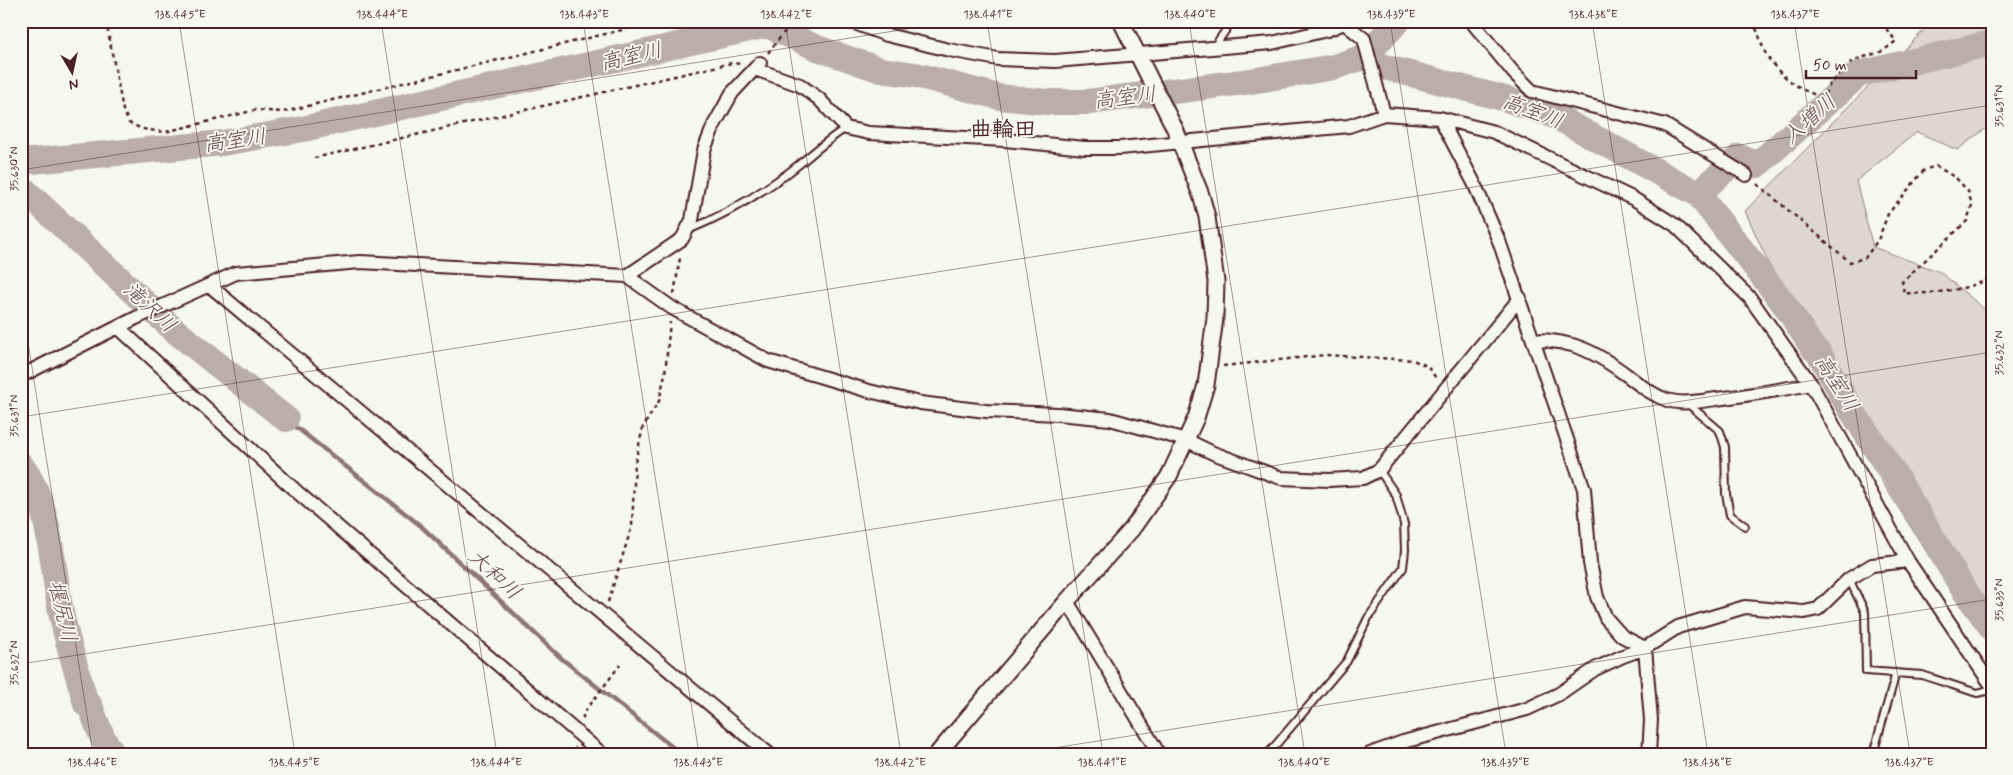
<svg xmlns="http://www.w3.org/2000/svg" width="2013" height="775" viewBox="0 0 2013 775" font-family="Mynerve,'Klee One',sans-serif">
<style>
.green{fill:#ddd6d5;stroke:#947a80}
.lines{fill:none;stroke-linecap:round;stroke-linejoin:round}
.stream{stroke:#8e747a;stroke-width:4.5}
.river{stroke:#bbadae;stroke-width:26}
.service-casing{stroke:#4a1f2b;stroke-width:10}
.minor-casing{stroke:#4a1f2b;stroke-width:16}
.tertiary-casing{stroke:#4a1f2b;stroke-width:19}
.path{stroke:#4a1f2b;stroke-width:2.5;stroke-dasharray:4 4;stroke-linecap:butt}
.service{stroke:#f6f6f2;stroke-width:6}
.minor{stroke:#f6f6f2;stroke-width:12}
.tertiary{stroke:#f6f6f2;stroke-width:15}
.ticks{fill:none;stroke:#4a1f2b;stroke-width:1;stroke-opacity:0.45}
.labels{text-anchor:middle;stroke-width:4;stroke-linejoin:round;paint-order:stroke}
.water-label{font-size:21px;font-style:italic;fill:#6c4a52;stroke:#f6f6f2}
.quarter-label{font-size:22px;font-weight:bold;fill:#4a1f2b;stroke:#f6f6f2}
.neatline{fill:none;stroke:#4a1f2b;stroke-width:2}
.ticks-label{font-size:12px;text-anchor:middle;fill:#4a1f2b}
</style>
<rect width="100%" height="100%" fill="#f6f6f2"/>
<filter id="ink" filterUnits="userSpaceOnUse"><feTurbulence type="fractalNoise" baseFrequency=".02" numOctaves="2"/><feDisplacementMap in="SourceGraphic" scale="10" xChannelSelector="R" yChannelSelector="G"/><feConvolveMatrix kernelMatrix="1 2 1 2 8 2 1 2 1" color-interpolation-filters="sRGB"/></filter>
<g filter="url(#ink)">
<path class="green" d="M1977,21H1992V124L1957,150L1917,132L1856,181L1873,247L1940,272L1988,312L1992,381V608L1961,607L1830,399L1745,211L1929,25L1971,28Z"/>
<g class="lines">
<path class="stream" d="M286,419L421,526L561,658L681,754"/>
<path class="river" d="M1364,57L1398,21
M21,162L223,143L303,129L767,25L817,48L881,70L916,75L999,97L1047,102H1088L1251,81L1334,67L1364,57L1384,67L1506,99L1555,116L1698,194L1785,305L1813,348L1819,353L1850,408L1890,467L1964,590L1992,628
M21,187L174,330L286,419
M1698,194L1739,157L1757,165L1859,74L1992,43
M21,465C52,506 51,563 61,612C67,643 78,673 86,704L90,706L103,739L113,754"/>
<g class="service-casing">
<path id="service" d="M1214,47L1232,21
M688,230C723,216 758,195 788,173C808,158 825,141 846,128
M1687,403L1720,431L1725,447L1726,494L1730,515L1745,526
M1849,579L1865,612L1866,671L1922,675L1977,693L1992,690
M1268,754L1347,661L1368,618L1403,568L1405,550L1404,524L1396,495L1379,470
M1873,754L1896,673"/>
</g>
<g class="minor-casing">
<path id="minor" d="M849,21L887,35L949,50L998,59L1055,61L1272,43L1327,30L1349,21
M1342,21L1364,39L1384,114
M1471,21L1513,72L1532,91L1665,125L1746,175
M755,69L800,85L819,99L846,128L869,133L1005,140L1085,148H1120L1349,126L1384,114L1440,118L1494,132L1634,199L1675,225L1750,298L1811,384L1908,561L1992,686
M1440,118L1474,183L1499,241L1584,489L1590,563L1597,597L1606,618L1622,636L1645,648L1651,720L1649,754
M627,276L672,308L768,361L869,391L920,403L986,411L1058,414L1110,419L1186,440L1213,453L1281,478L1329,480L1363,478L1379,470L1520,298
M209,285L769,754
M119,328L296,491L602,754
M1534,340C1574,340 1597,353 1628,376C1640,385 1652,395 1667,400C1682,405 1701,401 1716,399C1748,395 1779,390 1811,384
M21,376L136,318L236,273L360,262L627,276L682,239L692,220L704,150L714,125L732,93L760,63
M1067,601L1159,754
M1370,754L1403,742L1527,709L1559,694L1595,669L1623,656L1645,648L1678,627L1745,607L1804,612L1818,609L1849,579L1872,565L1908,561"/>
</g>
<g class="tertiary-casing">
<path id="tertiary" d="M937,754L1067,601L1132,529L1169,476L1196,418L1206,385L1215,318L1216,281L1207,217L1201,195L1175,129L1121,21"/>
</g>
<path class="path" d="M106,21L123,110L129,123L142,129L165,132L256,110L283,112L659,21
M1752,21C1758,30 1760,40 1764,50C1774,72 1800,92 1823,97L1830,84L1852,61L1883,51L1896,41L1880,21
M768,53L793,21
M314,158L732,63L741,64
M1757,184L1850,262L1865,258L1878,240L1888,214L1924,170L1936,166L1956,178L1968,191L1972,205L1967,221L1902,282L1904,293C1929,295 1970,290 1992,277
M674,294L680,258
M1223,366L1326,355L1413,360L1427,366L1436,378
M608,602L632,526L635,463L643,427L659,401L665,374L670,322
M583,719V714L620,665
M570,754L576,747"/>
<use href="#service" class="service"/>
<use href="#minor" class="minor"/>
<use href="#tertiary" class="tertiary"/>
</g>
</g>
<path class="ticks" d="M179,21L295,754M381,21L497,754M583,21L699,754M785,21L901,754M987,21L1103,754M1189,21L1305,754M1390,21L1506,754M1592,21L1708,754M1794,21L1910,754M21,170L957,21M21,298L93,754M21,417L1992,105M21,664L1992,352M1016,754L1992,599"/>
<g class="labels">
<g class="water-label">
<text transform="translate(631 56) rotate(-13)" y="7">高室川</text>
<text transform="translate(1125 97) rotate(-7)" y="7">高室川</text>
<text transform="translate(1533 111) rotate(21)" y="7">高室川</text>
<text transform="translate(1809 119) rotate(-42)" y="7">入増川</text>
<text transform="translate(235 140) rotate(-8)" y="7">高室川</text>
<text transform="translate(150 307) rotate(43)" y="7">滝沢川</text>
<text transform="translate(1837 383) rotate(58)" y="7">高室川</text>
<text transform="translate(495 574) rotate(43)" y="7">大和川</text>
<text transform="translate(63 611) rotate(77)" y="7">堰尻川</text>
</g>
<g class="quarter-label">
<text x="1003" y="136">曲輪田</text>
</g>
</g>
<rect width="2013" height="775" fill="none" stroke="#f6f6f2" stroke-width="55"/>
<g transform="translate(72 72) rotate(171)" stroke="#f6f6f2" stroke-width="4" paint-order="stroke">
<path d="M0-4L9 19L0 12L-9 19Z" fill="#4a1f2b"/>
<text y="-8" font-size="14" font-weight="bold" text-anchor="middle" fill="#4a1f2b">N</text>
</g>
<path d="M1806 70v8h110v-8" fill="none" stroke="#4a1f2b" stroke-width="2.5"/>
<text x="1813" y="70" font-size="15" fill="#4a1f2b" stroke="#f6f6f2" stroke-width="4" paint-order="stroke">50 m</text>
<rect x="28" y="28" width="1958" height="720" class="neatline"/>
<g class="ticks-label">
<text x="180" y="18">138.445°E</text>
<text x="382" y="18">138.444°E</text>
<text x="584" y="18">138.443°E</text>
<text x="786" y="18">138.442°E</text>
<text x="988" y="18">138.441°E</text>
<text x="1190" y="18">138.440°E</text>
<text x="1391" y="18">138.439°E</text>
<text x="1593" y="18">138.438°E</text>
<text x="1795" y="18">138.437°E</text>
<text transform="translate(1999 106) rotate(-90)" y="4">35.631°N</text>
<text transform="translate(14 169) rotate(-90)" y="4">35.630°N</text>
<text transform="translate(1999 353) rotate(-90)" y="4">35.632°N</text>
<text transform="translate(14 416) rotate(-90)" y="4">35.631°N</text>
<text transform="translate(1999 600) rotate(-90)" y="4">35.633°N</text>
<text transform="translate(14 663) rotate(-90)" y="4">35.632°N</text>
<text x="92" y="766">138.446°E</text>
<text x="294" y="766">138.445°E</text>
<text x="496" y="766">138.444°E</text>
<text x="698" y="766">138.443°E</text>
<text x="900" y="766">138.442°E</text>
<text x="1102" y="766">138.441°E</text>
<text x="1304" y="766">138.440°E</text>
<text x="1505" y="766">138.439°E</text>
<text x="1707" y="766">138.438°E</text>
<text x="1909" y="766">138.437°E</text>
</g>
</svg>
